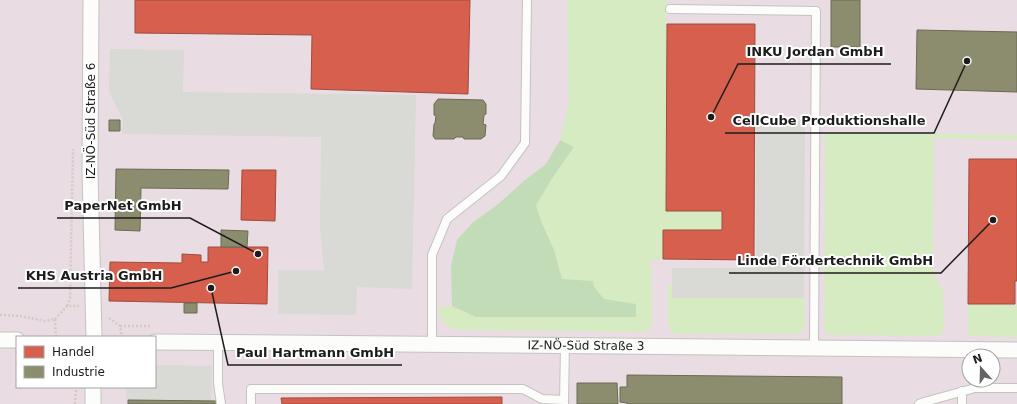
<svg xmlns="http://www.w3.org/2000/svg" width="1017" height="404" viewBox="0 0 1017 404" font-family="'DejaVu Sans',sans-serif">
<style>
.industrial{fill:#e9dde3;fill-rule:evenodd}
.grass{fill:#d6ebc1}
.forest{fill:#c3dcb8}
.parking{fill:#d9d9d6}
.shops{fill:#d6604d;stroke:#9e4c3e}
.industry{fill:#8c8c6e;stroke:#6a6a55}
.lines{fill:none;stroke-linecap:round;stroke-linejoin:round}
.service-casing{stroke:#c3c3c0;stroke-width:10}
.minor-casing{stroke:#c3c3c0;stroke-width:17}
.path{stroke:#d7c8c3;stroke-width:2.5;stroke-dasharray:2 2;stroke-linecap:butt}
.service{stroke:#fcfcfb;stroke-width:8}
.minor{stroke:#fcfcfb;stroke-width:15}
.labels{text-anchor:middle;stroke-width:4;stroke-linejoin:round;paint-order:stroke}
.street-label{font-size:12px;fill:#1c1c1c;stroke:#fff}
.leader{fill:none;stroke:#1c1c1c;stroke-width:1.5}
.callout-dot{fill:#1c1c1c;stroke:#fff;stroke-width:1.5}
.callout-label{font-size:13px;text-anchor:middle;font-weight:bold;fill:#1c1c1c;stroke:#fff;stroke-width:4;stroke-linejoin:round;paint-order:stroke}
</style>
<rect width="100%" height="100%" fill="#ebeae4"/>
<path class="industrial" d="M0,0H1017V404H0ZM17,337H155V387H17ZM969,356H993V380H969Z"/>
<path class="grass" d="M567,0H666L667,24L666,210L722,211V230H663V259H651L652,323L649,330L642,332L459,330C456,330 451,329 449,327C442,323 439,314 438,307L452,306L476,317L636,304L604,299L594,287L592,281L562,279L554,250L541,221L536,205L553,177L574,147L560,140L569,102Z
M825,132L1017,135V140L934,138L933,272L943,291L944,329L941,335L936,336L832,335L826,332L824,324Z
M668,285H672V298H804L805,325L802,332L797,334H677L671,331L668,325Z
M968,304L1017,305V337L971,336L969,334L968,330Z"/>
<path class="forest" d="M560,140L574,147L553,177L536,205L541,221L554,250L562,279L593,281L594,287L604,299L636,304V317H476L452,306L451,266L457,240L472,223L497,205L525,180L546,164Z"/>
<path class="parking" d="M110,49L184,50L183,92L416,95L412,289L357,287L356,315L278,314V270H324L320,228L321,137L122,134L123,120L109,92Z
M756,121H805L804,298H672V268H756Z
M155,365L212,366L211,401L126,400V387H155Z"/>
<path class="shops" d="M135,0H470L468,94L311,89L312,35L135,33Z
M667,24H755L754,260L663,259V230H722V211H666Z
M969,159H1017V281H1015V304H968Z
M242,170H276L275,221L241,220Z
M208,247H268L267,304L109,301L110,262L182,263V254L201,255V262H208Z
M502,397V404H282L281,398Z"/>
<path class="industry" d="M831,0H860V47H831Z
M917,30L1017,32V92L916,89Z
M438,99L483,100L486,104V114L484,115L483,124L486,125L485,136L481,139H464L463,137H456L454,139H435L433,136L434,124L435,123L436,116L434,115V104Z
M109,120H120V131H109Z
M116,169L229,170L228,189L141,188L140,231L115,230Z
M221,230L248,231L247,247H221Z
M184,303H197V313H184Z
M627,375L842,377V404H627V403L620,402V387H627Z
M577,383H617L618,404H577Z
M128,400L217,401V404H128Z"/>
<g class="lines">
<g class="service-casing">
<path id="service" d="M670,9L816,11L814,348
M218,343V383L221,404
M432,345V255L447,219L501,176L525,143L527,0
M251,404V389H523L542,399L564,400
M564,404L565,345
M919,404L924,402L975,388H1017
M962,404V391"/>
</g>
<g class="minor-casing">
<g id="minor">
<path d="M91,0L90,172L94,337"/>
<path d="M0,340H17"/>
<path id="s1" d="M155,342C442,345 730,346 1017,350"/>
<path d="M93,404V387"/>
</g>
</g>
<path class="path" d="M67,306L70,298L73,149
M0,315L20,316L45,321L55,319L56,337
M109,318L120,326L122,337
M55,319L67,306H79
M120,326H151
M75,404L76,389"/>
<use href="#service" class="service"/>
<use href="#minor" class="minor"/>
</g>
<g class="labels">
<g class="street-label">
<text transform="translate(91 121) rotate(-90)" y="4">IZ-NÖ-Süd Straße 6</text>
<text dy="4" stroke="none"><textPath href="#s1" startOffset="431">IZ-NÖ-Süd Straße 3</textPath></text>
</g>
</g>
<path class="leader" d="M711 117L738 64H891M967 61L934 133H725M258 254L190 218H57M993 220L941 273H729M236 271L171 288H18M211 288L228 365H402"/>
<g class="callout-dot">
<circle cx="711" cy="117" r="4"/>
<circle cx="967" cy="61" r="4"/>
<circle cx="258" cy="254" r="4"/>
<circle cx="993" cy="220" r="4"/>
<circle cx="236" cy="271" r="4"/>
<circle cx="211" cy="288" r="4"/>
</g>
<g class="callout-label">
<text x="815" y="56">INKU Jordan GmbH</text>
<text x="829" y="125">CellCube Produktionshalle</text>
<text x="123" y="210">PaperNet GmbH</text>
<text x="835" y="265">Linde Fördertechnik GmbH</text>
<text x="94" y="280">KHS Austria GmbH</text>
<text x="315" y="357">Paul Hartmann GmbH</text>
</g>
<rect x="16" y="336" width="140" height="52" fill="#ffffff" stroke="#a4a4a4"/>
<rect x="24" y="346" width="20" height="12" fill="#d6604d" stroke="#a4a4a4"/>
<text x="52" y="356" font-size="12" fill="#1c1c1c">Handel</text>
<rect x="24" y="366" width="20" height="12" fill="#8c8c6e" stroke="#a4a4a4"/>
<text x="52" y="376" font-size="12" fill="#1c1c1c">Industrie</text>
<g transform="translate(981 368) rotate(340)"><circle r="19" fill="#ffffff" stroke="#a4a4a4"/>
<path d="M0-3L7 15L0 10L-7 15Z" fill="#646462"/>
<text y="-6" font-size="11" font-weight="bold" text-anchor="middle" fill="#1c1c1c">N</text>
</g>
</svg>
